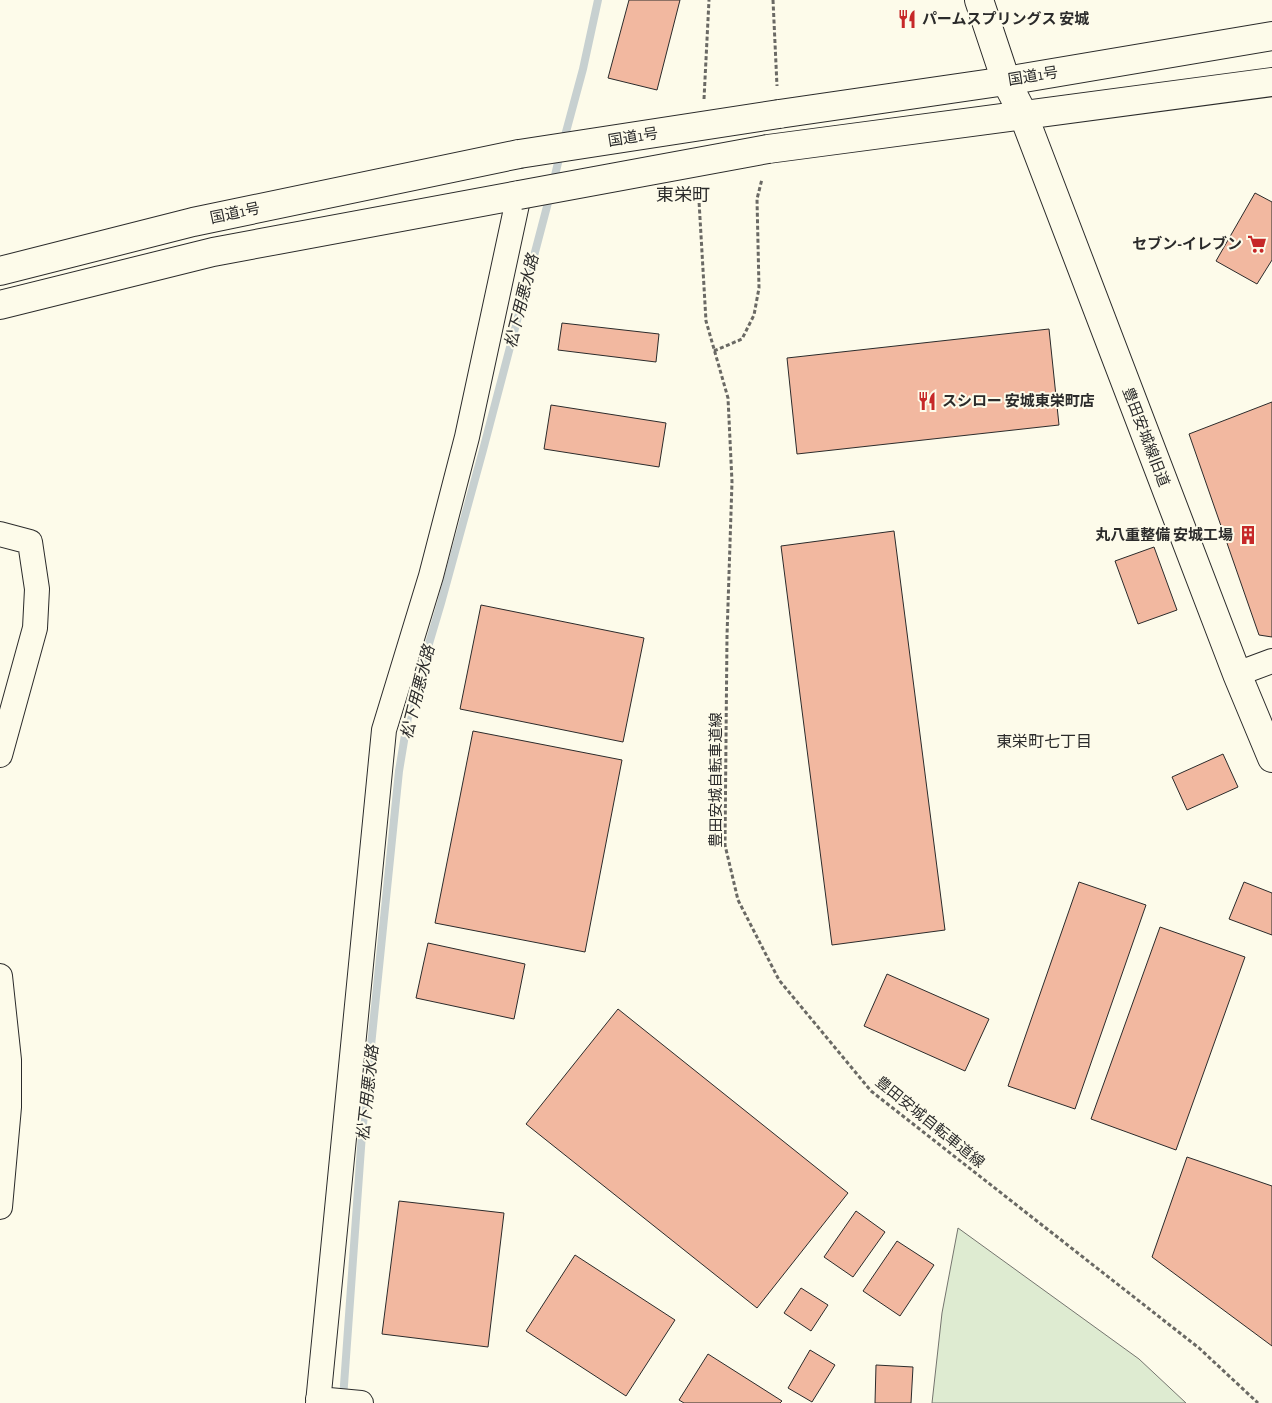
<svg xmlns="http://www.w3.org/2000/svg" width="1272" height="1403" viewBox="0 0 1272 1403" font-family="'Zilla Slab','Noto Sans JP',serif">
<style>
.green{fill:#deebd1;stroke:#74746e}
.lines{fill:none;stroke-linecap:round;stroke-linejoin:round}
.stream{stroke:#c7d0d0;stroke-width:8}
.building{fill:#f2b8a0;stroke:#2b2b2b}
.minor-casing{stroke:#2b2b2b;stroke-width:26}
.tertiary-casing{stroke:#2b2b2b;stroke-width:30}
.primary-casing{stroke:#2b2b2b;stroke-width:30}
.trunk-casing{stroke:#2b2b2b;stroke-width:30}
.path{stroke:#6a6964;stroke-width:3;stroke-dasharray:4 2.5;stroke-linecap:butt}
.minor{stroke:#fdfbea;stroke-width:24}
.tertiary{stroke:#fdfbea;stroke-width:28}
.primary{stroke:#fdfbea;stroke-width:28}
.trunk{stroke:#fdfbea;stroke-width:28}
.trunk-bridge-casing{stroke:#2b2b2b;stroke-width:30;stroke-linecap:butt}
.trunk-bridge{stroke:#fdfbea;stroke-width:28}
.labels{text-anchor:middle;stroke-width:4;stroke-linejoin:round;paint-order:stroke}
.poi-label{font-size:15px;font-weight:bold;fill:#2b2b2b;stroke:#fdfbea;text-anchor:start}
.street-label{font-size:15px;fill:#2b2b2b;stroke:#fdfbea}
.water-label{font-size:16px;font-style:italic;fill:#2b2b2b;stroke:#fdfbea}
.neighbourhood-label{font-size:16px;fill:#2b2b2b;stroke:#fdfbea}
.quarter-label{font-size:18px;fill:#2b2b2b;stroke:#fdfbea}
</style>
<rect width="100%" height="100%" fill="#fdfbea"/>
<path class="green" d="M958,1228L1139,1359L1186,1403H932L942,1313Z"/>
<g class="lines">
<path class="stream" d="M563,143L583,69L598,0
M553,184L560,154
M343,1399L362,1134L399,771L409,711L441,603L483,450L550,195"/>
</g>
<path class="building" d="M629,0H680L657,90L608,78Z
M1255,193L1272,202V260L1257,284L1216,261Z
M562,323L659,334L656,362L558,350Z
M1049,329L1059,425L797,454L787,358Z
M1272,402V637L1259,635L1189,434Z
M551,405L666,423L659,467L544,449Z
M894,531L945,930L832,945L781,546Z
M1154,547L1177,610L1138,624L1115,561Z
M481,605L644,638L623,742L460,709Z
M473,731L622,760L585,952L435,923Z
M1223,754L1238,787L1187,810L1172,777Z
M1079,882L1146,905L1075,1109L1008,1086Z
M1244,882L1272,893V935L1229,919Z
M1160,927L1245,957L1176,1150L1091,1119Z
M428,943L525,964L514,1019L416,998Z
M887,974L989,1019L965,1071L864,1026Z
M618,1009L848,1193L757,1308L526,1124Z
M1187,1157L1272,1186V1346L1152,1257Z
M399,1201L504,1213L488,1347L382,1334Z
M856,1211L885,1232L853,1277L824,1257Z
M897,1241L934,1265L900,1316L863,1291Z
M575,1255L675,1320L626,1396L526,1331Z
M801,1288L828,1305L811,1331L784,1313Z
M810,1350L835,1365L812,1402L788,1388Z
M708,1354L782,1401L780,1403H684L679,1400Z
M876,1365L913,1367L911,1403H875Z"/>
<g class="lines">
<g class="minor-casing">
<path id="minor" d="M0,534L30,542L37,589L35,628L0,755
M1237,674L1272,661
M0,976L9,1060V1107L0,1207
M318,1399L361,1403
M318,1403L384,730L431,576L467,437L519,195"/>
</g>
<g class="tertiary-casing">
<path id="tertiary" d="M1023,114L1237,674L1272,758"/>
</g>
<g class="primary-casing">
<path id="primary" d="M979,0L1006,81L1023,114"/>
</g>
<g class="trunk-casing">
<path id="trunk" d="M779,114L1006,81L1272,36
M768,149L1272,82
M0,271L193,222L519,154
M0,305L213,252L519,195"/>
</g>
<path class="path" d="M773,0L777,86
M704,99L709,0
M699,190V201L706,321L728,398L732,482L727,636L725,845L738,900L779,980L871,1091L1199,1348L1258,1403
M714,351L742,339L754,315L759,288L757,199L762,179"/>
<use href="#minor" class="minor"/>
<use href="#tertiary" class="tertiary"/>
<use href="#primary" class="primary"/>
<use href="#trunk" class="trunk"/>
<g class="trunk-bridge-casing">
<path id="trunk-bridge" d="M519,154L779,114
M519,195L768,149"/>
</g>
<use href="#trunk-bridge" class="trunk-bridge"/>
</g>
<defs>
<g id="restaurant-bare" transform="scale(1.5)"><path d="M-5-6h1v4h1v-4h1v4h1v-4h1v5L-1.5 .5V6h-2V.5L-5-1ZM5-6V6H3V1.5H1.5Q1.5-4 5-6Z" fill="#c62828" stroke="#fdfbea" stroke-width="2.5" paint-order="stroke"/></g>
<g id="supermarket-bare" transform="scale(1.5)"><path d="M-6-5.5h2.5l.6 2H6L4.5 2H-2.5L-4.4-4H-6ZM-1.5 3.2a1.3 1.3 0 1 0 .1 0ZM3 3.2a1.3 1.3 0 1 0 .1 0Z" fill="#c62828" stroke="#fdfbea" stroke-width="2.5" paint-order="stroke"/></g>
<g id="building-bare" transform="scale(1.5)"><path d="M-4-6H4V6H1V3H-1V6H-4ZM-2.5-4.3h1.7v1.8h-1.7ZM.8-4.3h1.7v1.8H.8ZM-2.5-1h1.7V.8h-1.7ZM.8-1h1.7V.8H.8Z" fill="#c62828" stroke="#fdfbea" stroke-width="2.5" paint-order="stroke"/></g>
</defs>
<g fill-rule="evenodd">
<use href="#restaurant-bare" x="907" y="19"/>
<use href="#supermarket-bare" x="1257" y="244"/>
<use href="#restaurant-bare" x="927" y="401"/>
<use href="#building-bare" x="1248" y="535"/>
</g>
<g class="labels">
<g class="poi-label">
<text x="922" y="24">パームスプリングス 安城</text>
<text x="1242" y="249" text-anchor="end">セブン-イレブン</text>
<text x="942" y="406">スシロー 安城東栄町店</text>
<text x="1233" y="540" text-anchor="end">丸八重整備 安城工場</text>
</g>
<g class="street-label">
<text transform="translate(1033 76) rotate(-9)" y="5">国道1号</text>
<text transform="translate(633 137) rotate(-9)" y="5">国道1号</text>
<text transform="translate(235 213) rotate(-12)" y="5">国道1号</text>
<text transform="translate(1146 437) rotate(69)" y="5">豊田安城線旧道</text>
<text transform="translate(716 780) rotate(-90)" y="5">豊田安城自転車道線</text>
<text transform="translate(930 1122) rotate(39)" y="5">豊田安城自転車道線</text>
</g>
<g class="water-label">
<text transform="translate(521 301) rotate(-76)" y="6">松下用悪水路</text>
<text transform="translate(417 692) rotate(-76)" y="6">松下用悪水路</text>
<text transform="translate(367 1093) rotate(-84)" y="6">松下用悪水路</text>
</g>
<g class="neighbourhood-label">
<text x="1044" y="747">東栄町七丁目</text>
</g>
<g class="quarter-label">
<text x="683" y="201">東栄町</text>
</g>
</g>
</svg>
